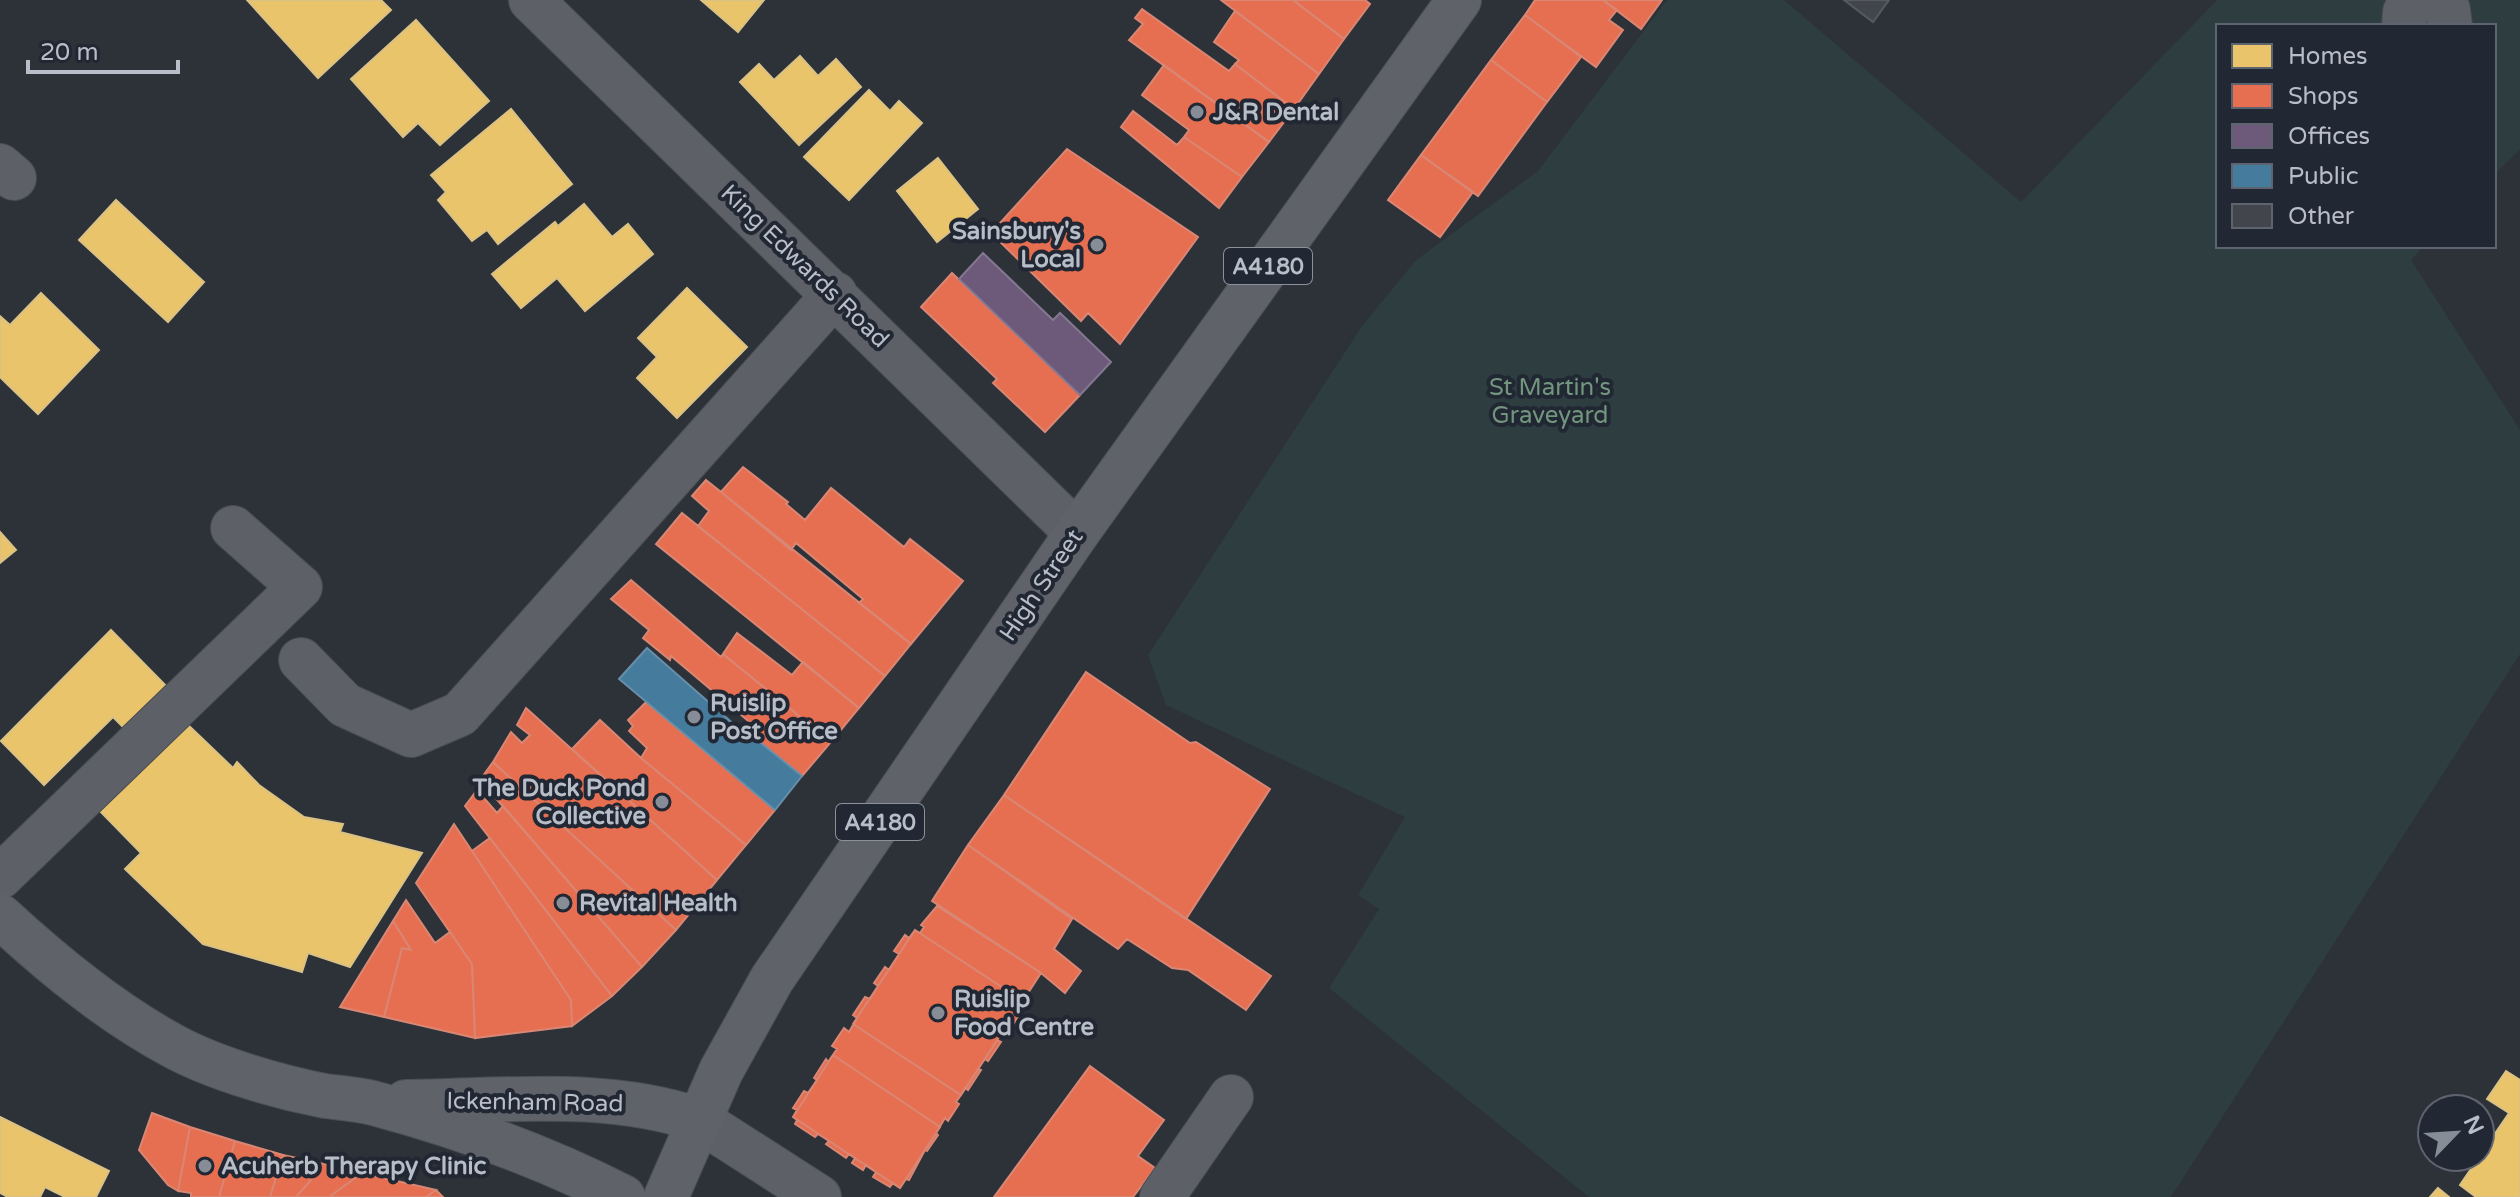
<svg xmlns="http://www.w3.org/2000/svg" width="2520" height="1197" viewBox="0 0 2520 1197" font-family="'Varela Round',sans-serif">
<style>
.green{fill:#2d3d40}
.homes{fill:#e9c46a;stroke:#dac286;stroke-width:2}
.shops{fill:#e76f51;stroke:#d98775;stroke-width:2}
.offices{fill:#6d597a;stroke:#847791;stroke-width:2}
.public{fill:#457b9d;stroke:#688faa;stroke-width:2}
.building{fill:#42464c;stroke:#555960;stroke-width:2}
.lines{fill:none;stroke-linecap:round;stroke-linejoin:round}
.minor-casing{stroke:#494c51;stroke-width:46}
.major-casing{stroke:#4b4e55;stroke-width:46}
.minor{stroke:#5d6066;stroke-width:44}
.major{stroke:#5f6268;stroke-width:44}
.poi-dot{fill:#878d96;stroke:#212733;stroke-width:3}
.labels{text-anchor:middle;stroke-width:8;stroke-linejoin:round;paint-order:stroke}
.shield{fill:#212733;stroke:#8b919b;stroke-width:2}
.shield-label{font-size:22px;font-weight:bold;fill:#b8bec8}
.poi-label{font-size:24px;font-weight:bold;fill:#b8bec8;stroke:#212733;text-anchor:start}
.street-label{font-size:24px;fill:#b8bec8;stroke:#212733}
.park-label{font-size:24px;fill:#72967d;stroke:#212733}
</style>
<rect width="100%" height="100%" fill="#2d3138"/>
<path class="green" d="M1667,0H1784L2021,202L2217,0H2520V149L2494,175V26H2218V246H2424L2411,260L2520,430V654L2171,1197H1589L1329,988L1379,909L1358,895L1405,817L1166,705L1148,655L1362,326L1416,260L1538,171Z"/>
<path class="homes" d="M247,0H381L391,10L318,78Z
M701,0H764L738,32Z
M416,20L489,101L440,145L418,123L403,137L351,79Z
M800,56L818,76L836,59L861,87L799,145L740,82L759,64L774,80Z
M869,90L890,111L899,101L922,123L849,200L804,157Z
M511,109L572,184L498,244L487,230L472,241L438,200L446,192L431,175Z
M938,158L978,209L937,242L897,191Z
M116,200L204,282L168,322L79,240Z
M584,204L612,237L628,224L653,254L585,311L557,278L521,308L492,274L555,222L558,226Z
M687,288L747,347L677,418L637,378L657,357L638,338Z
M41,293L99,350L38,414L0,377V316L10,325Z
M0,532L16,550L0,563Z
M111,630L175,695L133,737L113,717L44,785L1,741Z
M185,722L233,768L237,762L259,785L304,817L343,824L340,832L422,853L350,967L308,953L302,972L203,944L125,869L141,853L97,808Z
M2506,1071L2520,1080V1197H2476L2460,1185L2509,1113L2487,1099Z
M0,1117L109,1171L96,1197H65L45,1187L40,1197H8L0,1193Z
M2438,1188L2449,1197H2430Z"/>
<path class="shops" d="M1221,0H1293L1344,39L1319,74Z
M1293,0H1365L1370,4L1344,39Z
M1535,0H1603L1617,10L1609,20L1623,30L1596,67L1525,15Z
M1603,0H1662L1641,29Z
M1142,9L1229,71L1235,64L1294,109L1269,142L1129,40L1143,24L1135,18Z
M1235,11L1319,74L1294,109L1235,64L1239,60L1214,42Z
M1525,15L1581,57L1547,102L1491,60Z
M1491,60L1547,102L1478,196L1421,155Z
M1164,65L1269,142L1242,177L1184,137L1189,130L1142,95Z
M1133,111L1177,145L1184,137L1242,177L1219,208L1121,127Z
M1067,149L1198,237L1120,344L1088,313L1081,321L991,233Z
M1421,155L1473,192L1440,237L1388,200Z
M952,273L1080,395L1045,432L993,383L997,379L921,307Z
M743,467L788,502L786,504L805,520L831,488L904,547L910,539L963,581L911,644L859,603L863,599L796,543L791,550L721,492Z
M706,480L911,644L885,676L698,526L709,511L692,496Z
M682,513L885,676L859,708L656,544Z
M631,580L721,657L723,654L831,742L802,776L746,731L753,725L671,656L670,660L643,638L649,630L611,599Z
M737,633L792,675L803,662L859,708L831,742L723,654Z
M1086,672L1190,743L1196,742L1270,789L1186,919L1004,795Z
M646,702L775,810L746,845L641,758L647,748L629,731L633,726L628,720Z
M526,708L717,880L676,930L493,762L511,732L522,743L530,735L517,725Z
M600,720L641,758L746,845L717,880L572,749Z
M493,762L676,930L642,967L480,780Z
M477,790L497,813L503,806L642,967L612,996L465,806Z
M1004,795L1271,976L1246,1010L1188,970L1172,968L1127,939L1118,949L968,845Z
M454,824L571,1000L572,1026L475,1038L472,964L416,883Z
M490,838L612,996L572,1026L571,1000L472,851Z
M968,845L1072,919L1054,949L1081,971L1065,993L1041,973L932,901Z
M406,900L435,943L450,932L472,964L475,1038L384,1017L402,948L411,950L393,921Z
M937,906L1041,973L1019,1007L1023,1010L1010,1029L1006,1027L997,1040L1001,1042L988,1061L985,1059L978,1069L981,1070L968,1090L965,1088L961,1095L956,1102L959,1104L948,1121L945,1118L936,1133L938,1135L927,1151L925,1150L909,1180L906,1179L900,1188L893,1183L890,1187L873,1177L876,1172L866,1165L863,1170L852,1163L855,1158L849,1154L846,1158L826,1144L829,1141L818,1134L815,1137L795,1124L797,1120L793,1117L797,1110L793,1108L804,1091L808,1093L817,1080L814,1078L826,1059L828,1062L837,1049L832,1046L844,1028L849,1032L857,1018L853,1015L865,997L870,999L878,986L874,983L885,967L889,970L899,954L894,951L905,935L909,938L915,930L920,933L924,927L921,925Z
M393,921L411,950L402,948L384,1017L340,1007Z
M915,930L1023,1001L961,1095L853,1024Z
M833,1055L940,1127L900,1188L793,1117Z
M1090,1066L1164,1120L1138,1156L1155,1168L1133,1197H994Z
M152,1113L190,1127L178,1191L168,1185L139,1150Z
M190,1127L235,1141L219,1197H191V1193L178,1191Z
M235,1141L283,1155L270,1197H219Z
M283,1155L320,1163L311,1180L296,1197H270Z
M283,1155L320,1163L362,1173L329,1197H270Z
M320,1163L362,1173L329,1197H296L311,1180Z
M362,1173L436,1190L426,1197H329Z
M436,1190L443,1197H426Z"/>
<path class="offices" d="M983,253L1053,320L1060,313L1111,362L1080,395L959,279Z"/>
<path class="public" d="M647,648L745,734L746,731L802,776L775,810L619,679Z"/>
<path class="building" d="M1844,0H1889L1873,22Z"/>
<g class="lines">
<g class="minor-casing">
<path id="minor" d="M531,0L1077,533
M2438,0L2448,10L2450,26
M2404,26L2405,12L2416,0
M0,166L14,178
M301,660L345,705L411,735L460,714L835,294
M0,877L300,587L233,528
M699,1120L819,1197
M1162,1197L1231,1097"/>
</g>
<g class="major-casing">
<path id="major" d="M0,916C53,965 111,1013 175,1047C216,1069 279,1087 325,1096C341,1098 357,1099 373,1103C459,1126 543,1156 623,1197
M406,1102C504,1101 605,1088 699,1120
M666,1197L721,1071L772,979L1077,533L1459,0"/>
</g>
<use href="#minor" class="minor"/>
<use href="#major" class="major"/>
</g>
<g class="poi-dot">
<circle cx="1197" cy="112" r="8"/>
<circle cx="1097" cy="245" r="8"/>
<circle cx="694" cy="717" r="8"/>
<circle cx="662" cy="802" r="8"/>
<circle cx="563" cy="903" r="8"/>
<circle cx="938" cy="1013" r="8"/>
<circle cx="205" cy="1166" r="8"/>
</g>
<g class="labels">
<g class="shield">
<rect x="1224" y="248" width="88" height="36" rx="6"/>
<rect x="836" y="804" width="88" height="36" rx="6"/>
</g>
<g class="shield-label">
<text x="1268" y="274">A4180</text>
<text x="880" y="830">A4180</text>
</g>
<g class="poi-label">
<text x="1213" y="120">J&amp;R Dental</text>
<text x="1081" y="239" text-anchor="end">Sainsbury's<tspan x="1081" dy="28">Local</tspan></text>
<text x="710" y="711">Ruislip<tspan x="710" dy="28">Post Office</tspan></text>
<text x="646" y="796" text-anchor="end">The Duck Pond<tspan x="646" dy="28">Collective</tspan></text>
<text x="579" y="911">Revital Health</text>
<text x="954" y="1007">Ruislip<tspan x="954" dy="28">Food Centre</tspan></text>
<text x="221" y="1174">Acuherb Therapy Clinic</text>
</g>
<g class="street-label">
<text transform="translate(805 266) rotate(44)" y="8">King Edwards Road</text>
<text transform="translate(1041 585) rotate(-56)" y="8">High Street</text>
<text transform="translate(535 1102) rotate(1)" y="8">Ickenham Road</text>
</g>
<g class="park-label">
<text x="1550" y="395">St Martin's<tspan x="1550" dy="28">Graveyard</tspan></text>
</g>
</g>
<rect x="2216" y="24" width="280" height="224" fill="#212733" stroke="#5d636f" stroke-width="2"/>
<rect x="2232" y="44" width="40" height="24" fill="#e9c46a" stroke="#5d636f" stroke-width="2"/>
<text x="2288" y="64" font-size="24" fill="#b8bec8">Homes</text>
<rect x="2232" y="84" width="40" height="24" fill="#e76f51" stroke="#5d636f" stroke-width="2"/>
<text x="2288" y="104" font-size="24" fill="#b8bec8">Shops</text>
<rect x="2232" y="124" width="40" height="24" fill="#6d597a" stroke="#5d636f" stroke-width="2"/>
<text x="2288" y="144" font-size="24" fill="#b8bec8">Offices</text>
<rect x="2232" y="164" width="40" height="24" fill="#457b9d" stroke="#5d636f" stroke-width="2"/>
<text x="2288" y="184" font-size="24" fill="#b8bec8">Public</text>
<rect x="2232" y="204" width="40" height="24" fill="#42464c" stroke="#5d636f" stroke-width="2"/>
<text x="2288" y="224" font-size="24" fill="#b8bec8">Other</text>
<g transform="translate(2456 1133) rotate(65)"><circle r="38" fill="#212733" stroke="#5d636f" stroke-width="2"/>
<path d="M0-6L14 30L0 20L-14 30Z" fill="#878d96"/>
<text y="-12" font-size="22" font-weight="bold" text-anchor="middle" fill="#b8bec8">N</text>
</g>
<path d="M28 60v12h150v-12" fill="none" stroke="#b8bec8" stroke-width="4"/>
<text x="40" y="60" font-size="24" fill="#b8bec8" stroke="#212733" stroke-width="6" paint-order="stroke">20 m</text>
</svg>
